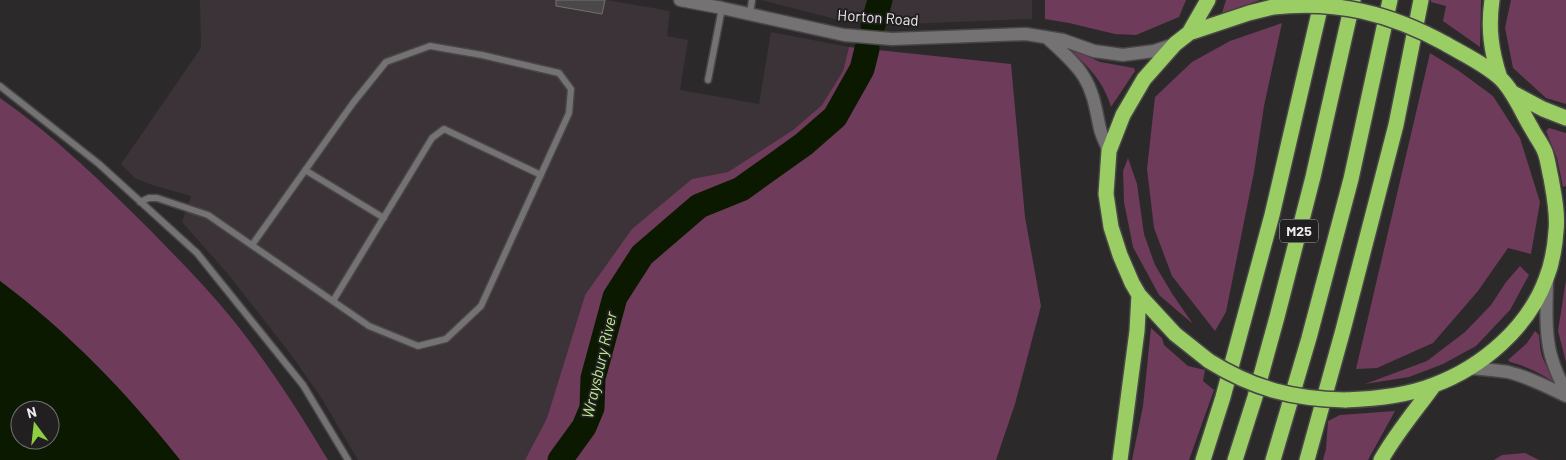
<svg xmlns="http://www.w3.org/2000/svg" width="1566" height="460" viewBox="0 0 1566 460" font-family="Barlow,sans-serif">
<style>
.built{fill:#3b3337}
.green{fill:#6e3b5a}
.water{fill:#0a1900;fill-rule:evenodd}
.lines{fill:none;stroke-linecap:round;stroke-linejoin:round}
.river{stroke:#0a1900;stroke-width:25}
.building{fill:#4b4849;stroke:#737072}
.lane-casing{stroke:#484647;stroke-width:9}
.secondary-casing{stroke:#484647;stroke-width:15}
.highway-casing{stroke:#484647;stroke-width:18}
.lane{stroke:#757274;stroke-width:6}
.secondary{stroke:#757274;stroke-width:12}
.highway{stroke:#9ace64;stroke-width:15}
.highway-bridge-casing{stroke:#484647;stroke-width:18;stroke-linecap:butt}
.highway-bridge{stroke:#9ace64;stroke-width:15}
.labels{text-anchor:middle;stroke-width:4;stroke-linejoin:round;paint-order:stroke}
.shield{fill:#221f21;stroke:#b1aeb0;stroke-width:1}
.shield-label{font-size:14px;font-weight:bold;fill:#eeeced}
.street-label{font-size:15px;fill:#eeeced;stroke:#221f21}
.water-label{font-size:16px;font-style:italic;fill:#baea8d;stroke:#221f21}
</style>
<rect width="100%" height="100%" fill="#2c292a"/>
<path class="built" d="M200,0H607L670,11L667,36L688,40L680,90L759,104L771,32L849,47L843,71L822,105L793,130L728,172L692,180L585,295L547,418L525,460H358L322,399L292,356L228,274L182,222L191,196L152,185L135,178L121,164L201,48Z
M761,0H1032V19L878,25L835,19Z"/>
<path class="green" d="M1045,0H1186L1179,17L1136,35L1115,34L1069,23L1045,19Z
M1226,0H1260L1222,13Z
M1431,0H1481L1480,47L1443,21L1446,6L1431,2Z
M1511,0H1566V104L1546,98L1513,68L1505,28Z
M1282,23L1264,106L1254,172L1226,312L1215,331L1172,276L1154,228L1147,169L1155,97L1192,62L1230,41Z
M1060,43L1100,62L1134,68L1135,71L1111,107C1103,79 1083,60 1060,43Z
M849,47L1011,64L1025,217L1041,306L1015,404L996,460H525L547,418L585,295L632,229L692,179L728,172L793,130L822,105L843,71Z
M1430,53L1459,71L1493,96L1520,138L1540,202L1531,254L1508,248L1478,291L1433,343L1377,368L1356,369Z
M0,98C56,137 105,185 153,233C184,265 217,298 244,334C275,374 302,417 328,460H180C127,393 68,332 0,281Z
M1549,128L1566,133V186L1563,187L1557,158L1546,131Z
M1128,158L1137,184L1144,234L1155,265L1173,295L1193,324L1159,295L1133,247L1124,202L1123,171Z
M1520,266L1529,275L1510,310L1476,346L1443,364L1409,377L1365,384L1427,361L1465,332L1491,305L1506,282Z
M1566,280V362L1558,331Z
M1151,328L1162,338L1164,345L1188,366L1205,370L1203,381L1214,390L1189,460H1132L1143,406Z
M1535,331L1539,335C1540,345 1540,354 1545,363C1548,370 1552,375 1554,382C1540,373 1526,366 1510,362L1508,360L1527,343Z
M1395,411L1368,460H1323L1326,449L1328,421L1340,415Z
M1525,453L1539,460H1494L1502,455Z"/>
<path class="water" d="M0,281C68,332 127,393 180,460H0ZM20,410H50V440H20Z"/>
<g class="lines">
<path class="river" d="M873,25L880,0
M560,460L584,427L592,408L593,378L615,297L642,255L699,206L741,189L804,144L835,117L862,69L867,49"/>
</g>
<path class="building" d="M556,0H605L602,14L556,6Z"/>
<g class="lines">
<g class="lane-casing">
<path id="lane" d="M750,14L752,0
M708,80L722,8
M0,86L99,164L197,253L303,385L348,460
M305,170L384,218
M140,202L149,198H157L208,215L369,326L418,346L446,339L481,306L569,113L571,89L559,73L482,55L430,46L386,62L353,103L252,245
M333,301L432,138L444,129L541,175"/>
</g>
<g class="secondary-casing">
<path id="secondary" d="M680,0L722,8L844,35L892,39L1026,34L1063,40L1094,51L1123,55L1154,51L1175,44
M1046,37C1059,49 1075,62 1084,77C1094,93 1096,111 1100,129C1102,137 1106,144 1109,151
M1547,277C1547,298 1545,320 1548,340C1550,359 1558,376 1566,392
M1470,368C1483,369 1495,370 1508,372C1528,377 1548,387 1566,396"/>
</g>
<g class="highway-casing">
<path id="highway" d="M1492,0C1488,28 1491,51 1500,78
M1189,33L1208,0
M1511,92L1543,109L1566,118
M1209,361L1175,334L1139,295L1132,283L1120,255L1111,227L1106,194L1109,151L1123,115L1144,79L1175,44L1189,33L1249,13L1273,7
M1345,400C1375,399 1406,396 1434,385C1482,367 1528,328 1546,279C1552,264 1555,246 1556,231C1558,214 1554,195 1551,178C1549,170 1548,160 1545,152C1542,144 1536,137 1532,129C1522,113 1514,91 1500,78C1485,64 1463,54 1446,44
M1120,460L1137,331L1139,295
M1203,460L1223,397L1272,215L1322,0
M1235,460L1255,397L1277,317L1313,177L1353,0
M1273,460L1309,338L1351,179L1390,0
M1307,460L1343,330L1396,125L1421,0
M1381,460C1396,433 1416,410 1434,385"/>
</g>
<use href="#lane" class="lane"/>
<use href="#secondary" class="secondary"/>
<use href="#highway" class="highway"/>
<g class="highway-bridge-casing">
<path id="highway-bridge" d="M1273,7C1336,0 1390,13 1446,44
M1209,361C1254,389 1293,399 1345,400"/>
</g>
<use href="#highway-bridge" class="highway-bridge"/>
</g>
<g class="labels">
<rect class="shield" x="1280" y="219.5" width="38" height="23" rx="4"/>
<g class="shield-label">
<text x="1299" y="236">M25</text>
</g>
<g class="street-label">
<text transform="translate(878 18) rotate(4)" y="5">Horton Road</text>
</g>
<g class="water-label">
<text transform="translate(599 365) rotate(-77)" y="6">Wraysbury River</text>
</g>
</g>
<g transform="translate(35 425) rotate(345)"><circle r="24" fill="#221f21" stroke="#747173"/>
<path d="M0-4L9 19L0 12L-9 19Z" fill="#8ecd43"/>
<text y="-8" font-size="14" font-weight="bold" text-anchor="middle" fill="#eeeced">N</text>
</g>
</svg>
